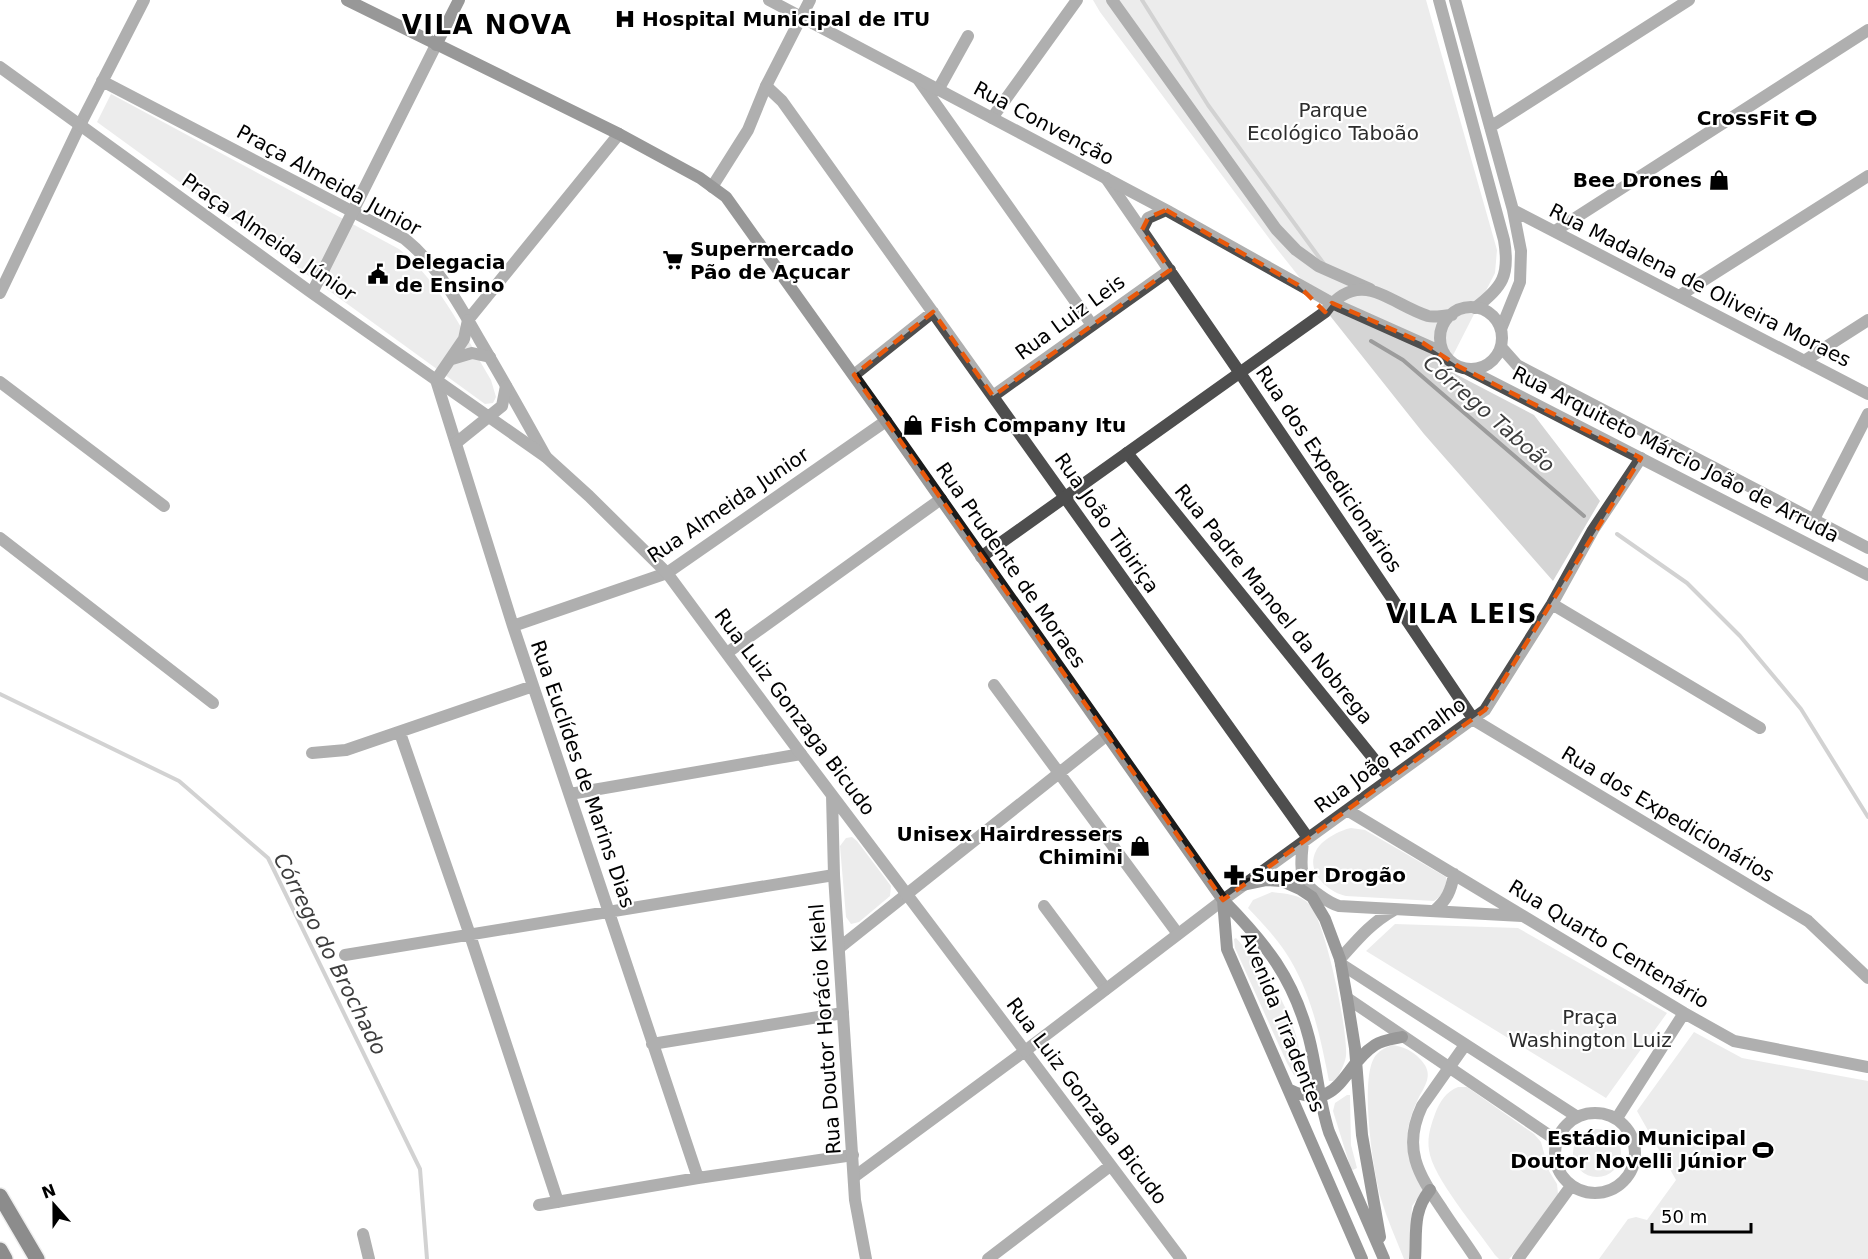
<svg xmlns="http://www.w3.org/2000/svg" width="1868" height="1259" viewBox="0 0 1868 1259" font-family="'DejaVu Sans',sans-serif">
<style>
.green{fill:#d5d5d5}
.lines{fill:none;stroke-linecap:round;stroke-linejoin:round}
.stream{stroke:#9c9c9c;stroke-width:4}
.primary-casing{stroke:#dbdbdb;stroke-width:18}
.minor{stroke:#4e4e4e;stroke-width:12}
.tertiary{stroke:#4e4e4e;stroke-width:12}
.secondary{stroke:#1b1b1b;stroke-width:12}
.primary{stroke:#000;stroke-width:15}
.marked{fill:none;stroke:#e8590c;stroke-width:4.5;stroke-dasharray:12 8;stroke-linejoin:round}
.labels{text-anchor:middle;stroke-width:4.5;stroke-linejoin:round;paint-order:stroke}
.poi-label{font-size:20px;font-weight:bold;fill:#000;stroke:#fff;text-anchor:start}
.park-label{font-size:20px;fill:#2c2c2c;stroke:#fff}
.street-label{font-size:20px;fill:#000;stroke:#fff}
.water-label{font-size:21px;font-style:italic;fill:#3d3d3d;stroke:#fff}
.district-label{font-size:26px;font-weight:bold;letter-spacing:1.5px;fill:#000;stroke:#fff}
</style>
<rect width="100%" height="100%" fill="#fff"/>
<path class="green" d="M1093,0H1426L1497,250L1495,273L1446,369L1534,415L1600,501L1553,581L1424,434L1277,249L1100,12Z
M111,94L399,249C441,283 464,334 491,380L496,397L493,403L485,404L97,122Z
M1351,828L1365,830L1446,877C1447,887 1443,895 1434,901L1346,896C1328,892 1305,872 1316,851C1321,840 1340,830 1351,828Z
M846,838L852,837L857,841L891,886L890,896L859,922L851,924L846,917L840,846Z
M1272,892C1286,894 1300,894 1310,905C1326,924 1348,1031 1346,1056C1345,1064 1339,1074 1336,1081H1329C1320,1035 1311,990 1284,950C1274,935 1260,921 1248,908L1253,900Z
M1395,924L1518,928L1667,1013L1606,1098L1366,951Z
M1236,938C1275,979 1301,1025 1304,1082L1294,1075L1287,1063L1235,948L1234,939Z
M1694,1032L1742,1058L1868,1081V1259H1599L1628,1219L1636,1217L1647,1220L1676,1180L1637,1111Z
M1392,1045C1404,1047 1412,1050 1421,1060C1433,1073 1427,1083 1419,1097C1413,1109 1408,1124 1407,1137C1407,1157 1415,1174 1423,1191L1412,1206L1409,1259H1404C1396,1239 1387,1219 1381,1199C1373,1172 1360,1082 1374,1058C1378,1051 1385,1048 1392,1045Z
M1458,1087H1467L1534,1134L1541,1142L1549,1171L1557,1184L1558,1194L1555,1200L1522,1245L1509,1259H1499L1495,1255C1478,1230 1432,1177 1429,1150C1427,1137 1431,1125 1435,1114C1440,1101 1446,1092 1458,1087Z
M1347,1095H1350V1098L1351,1145L1357,1168L1353,1170L1351,1169L1333,1111L1335,1103Z
M1573 1153a24 24 0 1 1 48 0a24 24 0 1 1-48 0Z"/>
<g class="lines">
<path class="stream" d="M1142,0L1208,105L1324,264
M1371,341L1403,360L1584,516
M1617,534L1687,583L1740,636L1801,709L1868,817
M0,694L179,781L268,858L420,1169L427,1259"/>
<g class="primary-casing">
<path id="primary" d="M0,1196L37,1259
M0,1250L5,1259"/>
</g>
<path class="minor" d="M1112,0L1276,229L1296,250L1318,266L1370,289
M1439,0L1504,240C1510,275 1503,287 1475,308
M1455,0L1513,210L1521,251L1520,282L1501,329
M918,79L1092,325
M102,81L405,239C438,266 458,302 479,339C502,378 524,417 546,457
M766,86L782,101L1308,838
M938,90L968,36
M992,118L1077,0
M1490,127L1689,0
M1106,178L1240,373L1474,720L1808,921L1868,978
M1513,210L1868,394
M1555,231L1868,30
M0,293L80,125L144,0
M1679,296L1868,176
M468,320L619,134
M1804,361L1868,320
M854,375L933,312
M436,380L513,626L698,1178
M0,382L164,506
M993,396L1170,270
M1127,453L1390,779
M1814,519L1868,414
M0,538L213,703
M1552,604L1760,728
M513,626L667,573L886,421
M727,653L941,499
M994,685L1178,934
M400,733L470,935L558,1202
M312,753L346,750L533,686
M570,794L801,754
M1347,810L1684,1013L1734,1041L1868,1067
M1303,842C1302,853 1299,870 1305,881C1310,890 1329,903 1339,906L1522,916
M1223,900L1485,710L1552,604L1593,530L1641,458
M1044,906L1106,989
M1434,911C1447,900 1451,891 1454,874
M839,948L1107,735
M345,955L834,875
M1340,959C1358,939 1371,923 1394,910
M1341,964L1576,1116
M1347,998L1556,1140
M652,1044L843,1013
M1465,1045L1422,1106C1402,1148 1418,1174 1442,1209C1453,1226 1465,1242 1476,1259
M1555 1153a40 40 0 1 1 80 0a40 40 0 1 1-80 0Z
M1617,1118L1684,1013
M854,1177L1025,1051L1181,1259
M539,1205L698,1178L853,1155
M363,1234L369,1259
M988,1259L1110,1166
M1518,1259L1571,1186"/>
<path class="tertiary" d="M769,0L1166,210L1332,303L1444,353
M0,67L312,293L546,457L589,496L667,573L801,754L1025,1051L1223,900
M712,187L748,130L766,86L810,0
M1142,230L1148,218L1166,210
M312,293L436,45
M1440 338a31 31 0 1 1 62 0a31 31 0 1 1-62 0Z
M1501,347L1517,365L1868,548
M452,359L472,353L490,357
M1467,369L1868,575
M436,380L464,339L468,320
M456,443L502,406L506,386
M981,557L1325,312C1360,266 1390,304 1428,316C1435,318 1444,315 1452,315
M832,795L834,875L855,1200L866,1259"/>
<path class="secondary" d="M347,0L619,134L700,178L726,197L886,421L1223,900C1266,944 1293,977 1309,1038C1317,1069 1319,1101 1329,1132L1384,1259
M436,45L459,0
M1243,885L1267,880L1282,881L1300,889L1312,897L1325,919L1340,959L1347,998L1355,1048L1362,1135L1380,1237
M1223,900L1227,949L1362,1259
M1288,1089C1340,1115 1342,1066 1375,1045C1383,1040 1393,1039 1402,1037
M1415,1259C1417,1233 1412,1212 1430,1190"/>
<use href="#primary" class="primary"/>
</g>
<path d="M0 0H1868V1259H0ZM1166,210L1298,285L1325,312L1332,303L1423,343L1458,366L1641,458L1485,710L1223,900L854,375L933,312L993,396L1170,270L1142,230L1148,218Z" fill="#fff" fill-opacity=".55" fill-rule="evenodd"/>
<path class="marked" d="M1166,210L1298,285L1325,312L1332,303L1423,343L1458,366L1641,458L1485,710L1223,900L854,375L933,312L993,396L1170,270L1142,230L1148,218Z"/>
<defs>
<g id="hospital-bare" transform="scale(1.62)"><path d="M-5-5h3v3.5h4V-5h3V5h-3V1.5h-4V5h-3Z" fill="#000" stroke="#fff" stroke-width="2.5" paint-order="stroke"/></g>
<g id="stadium-bare" transform="scale(1.62)"><path d="M0-5a6.5 5 0 1 0 0 10a6.5 5 0 1 0 0-10ZM-3.5-1.8h7v3.6h-7Z" fill="#000" stroke="#fff" stroke-width="2.5" paint-order="stroke"/></g>
<g id="shop-bare" transform="scale(1.62)"><path d="M-5-2.5h2.3a2.7 3.5 0 0 1 5.4 0H5L5.5 6h-11ZM-1.5-2.5h3a1.5 2.3 0 0 0-3 0Z" fill="#000" stroke="#fff" stroke-width="2.5" paint-order="stroke"/></g>
<g id="supermarket-bare" transform="scale(1.62)"><path d="M-6-5.5h2.5l.6 2H6L4.5 2H-2.5L-4.4-4H-6ZM-1.5 3.2a1.3 1.3 0 1 0 .1 0ZM3 3.2a1.3 1.3 0 1 0 .1 0Z" fill="#000" stroke="#fff" stroke-width="2.5" paint-order="stroke"/></g>
<g id="civic-bare" transform="scale(1.62)"><path d="M-.6-6.5H3V-4.5H.6V-3L4-1V1h2V6H-6V1h2V-1L-.6-3ZM-1.2 2.5V6h2.4V2.5Z" fill="#000" stroke="#fff" stroke-width="2.5" paint-order="stroke"/></g>
<g id="pharmacy-bare" transform="scale(1.62)"><path d="M-2-6h4v4h4v4h-4v4h-4v-4h-4v-4h4Z" fill="#000" stroke="#fff" stroke-width="2.5" paint-order="stroke"/></g>
</defs>
<g fill-rule="evenodd">
<use href="#hospital-bare" x="625" y="19"/>
<use href="#stadium-bare" x="1806" y="118"/>
<use href="#shop-bare" x="1719" y="180"/>
<use href="#supermarket-bare" x="673" y="260"/>
<use href="#civic-bare" x="378" y="274"/>
<use href="#shop-bare" x="913" y="425"/>
<use href="#shop-bare" x="1140" y="846"/>
<use href="#pharmacy-bare" x="1234" y="875"/>
<use href="#stadium-bare" x="1763" y="1150"/>
</g>
<g class="labels">
<g class="poi-label">
<text x="642" y="26">Hospital Municipal de ITU</text>
<text x="1789" y="125" text-anchor="end">CrossFit</text>
<text x="1702" y="187" text-anchor="end">Bee Drones</text>
<text x="690" y="256">Supermercado<tspan x="690" dy="23">Pão de Açucar</tspan></text>
<text x="395" y="269">Delegacia<tspan x="395" dy="23">de Ensino</tspan></text>
<text x="930" y="432">Fish Company Itu</text>
<text x="1123" y="841" text-anchor="end">Unisex Hairdressers<tspan x="1123" dy="23">Chimini</tspan></text>
<text x="1251" y="882">Super Drogão</text>
<text x="1746" y="1145" text-anchor="end">Estádio Municipal<tspan x="1746" dy="23">Doutor Novelli Júnior</tspan></text>
</g>
<g class="park-label">
<text x="1333" y="117">Parque<tspan x="1333" dy="23">Ecológico Taboão</tspan></text>
<text x="1590" y="1024">Praça<tspan x="1590" dy="23">Washington Luiz</tspan></text>
</g>
<g class="street-label">
<text transform="translate(1044 123) rotate(28)" y="7">Rua Convenção</text>
<text transform="translate(329 180) rotate(29)" y="7">Praça Almeida Junior</text>
<text transform="translate(269 237) rotate(35)" y="7">Praça Almeida Júnior</text>
<text transform="translate(1700 285) rotate(27)" y="7">Rua Madalena de Oliveira Moraes</text>
<text transform="translate(1070 317) rotate(-36)" y="7">Rua Luiz Leis</text>
<text transform="translate(1676 454) rotate(27)" y="7">Rua Arquiteto Márcio João de Arruda</text>
<text transform="translate(1329 469) rotate(56)" y="7">Rua dos Expedicionários</text>
<text transform="translate(728 505) rotate(-34)" y="7">Rua Almeida Junior</text>
<text transform="translate(1107 523) rotate(55)" y="7">Rua João Tibiriça</text>
<text transform="translate(1011 565) rotate(55)" y="7">Rua Prudente de Moraes</text>
<text transform="translate(1274 604) rotate(51)" y="7">Rua Padre Manoel da Nobrega</text>
<text transform="translate(795 712) rotate(53)" y="7">Rua Luiz Gonzaga Bicudo</text>
<text transform="translate(1390 755) rotate(-36)" y="7">Rua João Ramalho</text>
<text transform="translate(583 774) rotate(71)" y="7">Rua Euclídes de Marins Dias</text>
<text transform="translate(1668 814) rotate(31)" y="7">Rua dos Expedicionários</text>
<text transform="translate(1609 944) rotate(31)" y="7">Rua Quarto Centenário</text>
<text transform="translate(1283 1022) rotate(68)" y="7">Avenida Tiradentes</text>
<text transform="translate(825 1029) rotate(-94)" y="7">Rua Doutor Horácio Kiehl</text>
<text transform="translate(1087 1101) rotate(53)" y="7">Rua Luiz Gonzaga Bicudo</text>
</g>
<g class="water-label">
<text transform="translate(1489 414) rotate(41)" y="7">Córrego Taboão</text>
<text transform="translate(330 954) rotate(63)" y="7">Córrego do Brochado</text>
</g>
<g class="district-label">
<text x="487" y="34">VILA NOVA</text>
<text x="1462" y="623">VILA LEIS</text>
</g>
</g>
<g transform="translate(54 1205) rotate(339)" stroke="#ffffff" stroke-width="4.5" paint-order="stroke">
<path d="M0-4.5L10 22L0 15L-10 22Z" fill="#000000"/>
<text y="-9" font-size="16" font-weight="bold" text-anchor="middle" fill="#000000">N</text>
</g>
<path d="M1652 1223v9h99v-9" fill="none" stroke="#000000" stroke-width="3"/>
<text x="1661" y="1223" font-size="18" fill="#000000" stroke="#ffffff" stroke-width="4.5" paint-order="stroke">50 m</text>
</svg>
